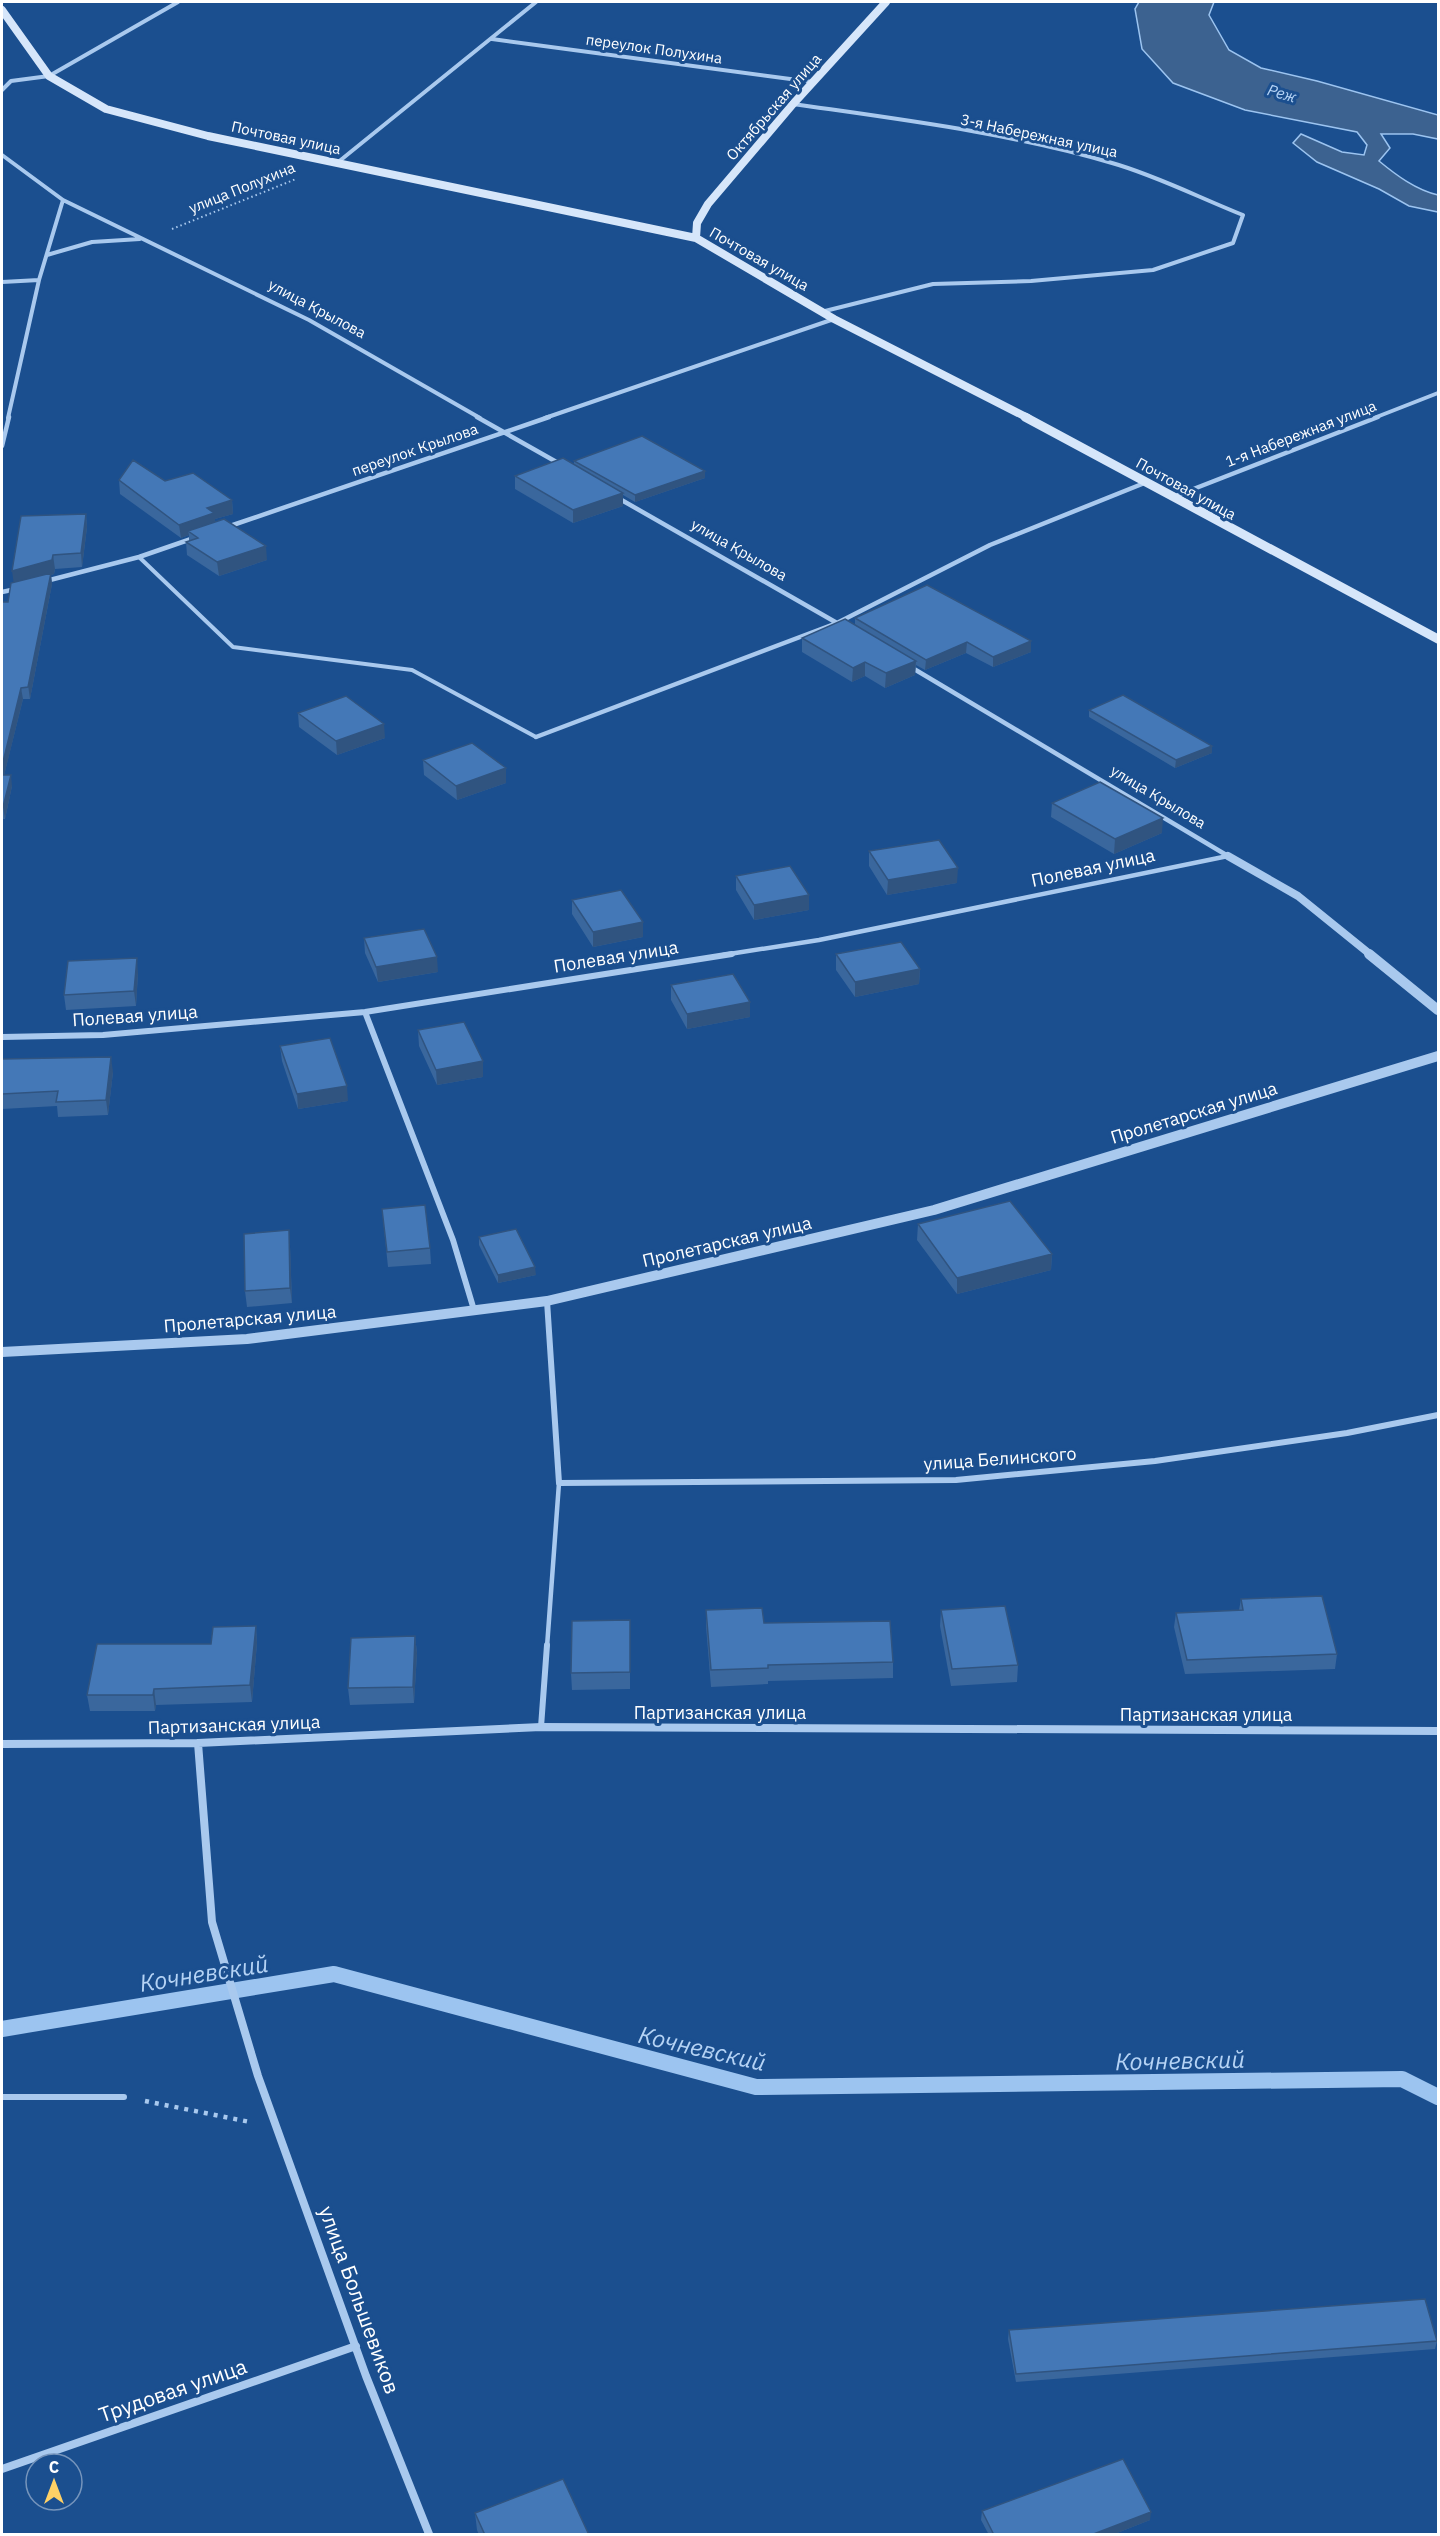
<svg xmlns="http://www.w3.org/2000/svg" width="1440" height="2536" viewBox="0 0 1440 2536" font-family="'IBM Plex Sans',sans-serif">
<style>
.water{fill:#3c6290;stroke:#9cc4f0;stroke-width:1.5}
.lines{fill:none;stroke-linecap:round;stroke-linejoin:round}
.stream{stroke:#9cc4f0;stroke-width:16}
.path-far1{stroke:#a9c9ee;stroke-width:2;stroke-dasharray:1.5 3;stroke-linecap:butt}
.path{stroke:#a9c9ee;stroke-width:4.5;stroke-dasharray:4 6;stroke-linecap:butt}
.service-far2{stroke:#a9c9ee;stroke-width:4}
.service-far1{stroke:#a9c9ee;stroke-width:4.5}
.service{stroke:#a9c9ee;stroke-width:6}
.minor-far3{stroke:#a9c9ee;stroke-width:4}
.minor-far2{stroke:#a9c9ee;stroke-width:4.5}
.minor-far1{stroke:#a9c9ee;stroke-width:6}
.minor{stroke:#a9c9ee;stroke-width:8}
.tertiary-far1{stroke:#a9c9ee;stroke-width:8}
.tertiary{stroke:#a9c9ee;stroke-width:10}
.secondary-far1{stroke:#d6e6fa;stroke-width:8}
.secondary{stroke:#d6e6fa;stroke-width:9}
.wall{fill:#3a679d}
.shaded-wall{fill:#305480}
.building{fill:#4478b7;stroke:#305480;stroke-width:1.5}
.labels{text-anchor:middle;stroke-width:6;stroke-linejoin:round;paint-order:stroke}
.far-street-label{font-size:15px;fill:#fff;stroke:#1b4f8f}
.far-water-label{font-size:16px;font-style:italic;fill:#b5d3f5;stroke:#1b4f8f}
.street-label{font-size:18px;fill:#fff;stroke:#1b4f8f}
.near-street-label{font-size:21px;fill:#fff;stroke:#1b4f8f}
.near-water-label{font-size:24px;font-style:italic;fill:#b5d3f5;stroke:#1b4f8f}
</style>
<rect width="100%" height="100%" fill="#1b4f8f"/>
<path class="water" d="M1139,2H1214L1209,15L1229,50L1261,68L1317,81L1438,115V139L1413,134H1381L1390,148L1379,161C1396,175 1416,190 1438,195V212L1409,206L1379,189L1317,162L1293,143L1301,134L1342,152L1364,155L1367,145L1357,132L1245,110L1173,83L1142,49L1135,9Z"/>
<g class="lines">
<path class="stream" d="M2,2029L334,1974L756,2087L1402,2079L1438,2097"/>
<path class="path-far1" d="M172,229L296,179"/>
<path class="path" d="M145,2101L250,2122"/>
<path class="service-far2" d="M139,557L233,647L412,670L536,737"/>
<path class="service-far1" d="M547,1647L559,1483"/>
<path class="service" d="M541,1727L547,1645
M2,2097H124"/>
<path class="minor-far3" d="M492,39L813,82
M2,90L11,81L49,76L178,2
M793,104C897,119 1011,133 1112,163C1155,175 1200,198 1243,215L1233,243L1153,270L1031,281L933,284L821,312
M2,155L63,200L309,320L480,418
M337,163L536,2
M47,255L92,242L140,239
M2,282L39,280
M8,418L39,280L63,200
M545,418L834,319
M1374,418L1438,393"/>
<path class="minor-far2" d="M477,417L560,464
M2,446L9,417
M1173,497L1378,417
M618,498L844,627
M227,527L549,417
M46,581L139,557L194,538
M2,592L16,589
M909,666L1228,856
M536,737L837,623L990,545L1147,482
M723,955L819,940L1228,856"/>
<path class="minor-far1" d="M365,1012L453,1240L474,1310
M2,1037L103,1035L365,1012L732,954
M547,1301L559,1483L956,1480L1155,1461L1347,1433L1438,1415"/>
<path class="minor" d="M198,1743L212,1922L258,2076L366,2376L429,2534
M2,1744L198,1743L541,1727L1438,1731
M2,2469L356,2346"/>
<path class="tertiary-far1" d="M1228,856L1298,896L1371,955"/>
<path class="tertiary" d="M1369,954L1438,1010
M2,1352L247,1339L547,1301L934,1210L1438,1056"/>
<path class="secondary-far1" d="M2,10L49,76L106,109L208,136L696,238L834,319L1028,418
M696,238L697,223L708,204L793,104L886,2"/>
<path class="secondary" d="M1025,417L1438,639"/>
</g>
<path class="wall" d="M574,461L705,478L635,502L623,495V506L573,523L515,489V476L574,465Z
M119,480L165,481L232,500L233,514L215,519V522L267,560L219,576L187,555L186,542L189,541V535L181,538L120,494Z
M86,514L87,527L82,567L55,569L54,574L51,575L52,584L30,699H23L4,775L12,786L5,819H2V603L8,602L14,582Z
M855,618L1031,641V652L993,667L966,653L925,670L916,665L915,675L885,688L865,676L852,682L802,652V638L855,625Z
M1089,710L1212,753L1175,768L1089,717Z
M298,713L385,738L337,755L299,727Z
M423,760L506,783L457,800L424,775Z
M1052,803L1162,833L1114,854L1051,817Z
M869,851L957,883L887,895L869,866Z
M736,876L809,895V910L754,920L736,890Z
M572,900L643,922V937L593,947L572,914Z
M364,938L438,972L378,982L365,953Z
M836,954L920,969L919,984L855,997L836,970Z
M138,973L136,1006L66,1010L64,995Z
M671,985L750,1017L687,1029L671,1000Z
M418,1030L483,1061V1077L437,1085L419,1046Z
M280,1046L348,1101L298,1109L282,1061Z
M2,1059L113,1072L108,1115L58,1117L57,1106L2,1109Z
M382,1209L430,1248L431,1264L388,1267Z
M918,1224L1052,1254L1051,1270L957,1294L917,1240Z
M479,1237L536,1275L498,1283L479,1245Z
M290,1246L292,1303L247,1307L245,1291Z
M1241,1599L1337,1654L1335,1669L1185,1674L1174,1627L1176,1613L1239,1610Z
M706,1610L764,1623L893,1662V1678L768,1681V1684L711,1687L706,1626Z
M941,1610L1018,1665L1017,1682L951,1686L940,1626Z
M630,1620V1689L572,1690L571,1673Z
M256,1626L257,1643L252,1702L156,1705L155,1711H90L87,1695Z
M415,1636L417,1653L414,1703L350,1705L348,1688Z
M1009,2330L1437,2341L1435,2349L1016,2382L1008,2339Z
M982,2511L1150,2520L1112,2535H989L981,2520Z
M475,2513L589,2535H479L477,2530Z"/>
<path class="shaded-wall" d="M705,471V478L635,502V495Z
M623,493V506L573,523V510Z
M232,500L233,514L215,519L216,526L188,531L189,535L181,538L179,525L207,508Z
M86,514L87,527L82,567L81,553Z
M266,546L267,560L219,576L217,562Z
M53,555L55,569L54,574L51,575L52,584L30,699L12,571Z
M1031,641V652L993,667V657Z
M967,642L966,653L925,670L926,660Z
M916,661L915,675L885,688L886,673Z
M865,662V676L852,682L853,668Z
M21,688L23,699L2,784V766Z
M384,724L385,738L337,755L336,741Z
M1212,746V753L1175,768L1176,760Z
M506,768V783L457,800L456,786Z
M11,775L12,786L5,819L3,807Z
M1163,818L1162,833L1114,854L1115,839Z
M958,868L957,883L887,895L888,880Z
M809,895V910L754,920V905Z
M643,922V937L593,947V932Z
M437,957L438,972L378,982L376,967Z
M137,958L138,973L136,1006L134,991Z
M920,969L919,984L855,997V982Z
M750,1002V1017L687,1029V1014Z
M111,1057L113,1072L108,1115L106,1100Z
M483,1061V1077L437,1085L436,1070Z
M347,1086L348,1101L298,1109L297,1094Z
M289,1230L290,1246L292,1303L290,1288Z
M1052,1254L1051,1270L957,1294V1278Z
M535,1267L536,1275L498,1283V1275Z
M256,1626L257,1643L252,1702L250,1685Z
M415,1636L417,1653L414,1703L413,1687Z
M154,1689L156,1705L155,1711L153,1695Z
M1151,2512L1150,2520L1112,2535H1091Z"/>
<path class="building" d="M642,436L705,471L635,495L574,461Z
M563,458L623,493L573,510L515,476Z
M133,460L165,481L193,473L232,500L207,508L214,513L179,525L119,480Z
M86,514L81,553L53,555L52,560L12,571L21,516Z
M224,519L266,546L217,562L186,542L198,538L188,531Z
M51,573L28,687L21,688L2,766V602H8L11,583Z
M927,585L1031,641L993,657L967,642L926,660L855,618Z
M845,619L916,661L886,673L865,662L853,668L802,638Z
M1123,695L1212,746L1176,760L1089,710Z
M346,696L384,724L336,741L298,713Z
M472,743L506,768L456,786L423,760Z
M2,775H11L3,807H2Z
M1100,782L1163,818L1115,839L1052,803Z
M939,840L958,868L888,880L869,851Z
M790,866L809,895L754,905L736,876Z
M621,890L643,922L593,932L572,900Z
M424,929L437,957L376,967L364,938Z
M901,942L920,969L855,982L836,954Z
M137,958L134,991L64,995L68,961Z
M733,974L750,1002L687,1014L671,985Z
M464,1022L483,1061L436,1070L418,1030Z
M330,1038L347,1086L297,1094L280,1046Z
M111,1057L106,1100L56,1102L58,1091L2,1094V1059Z
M1010,1201L1052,1254L957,1278L918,1224Z
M425,1205L430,1248L387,1252L382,1209Z
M516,1229L535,1267L498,1275L479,1237Z
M289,1230L290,1288L245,1291L244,1234Z
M1322,1596L1337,1654L1187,1660L1176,1613L1243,1610L1241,1599Z
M1005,1606L1018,1665L952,1669L941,1610Z
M762,1608L764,1623L890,1621L893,1662L768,1665V1668L711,1670L706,1610Z
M630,1620V1672L571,1673L572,1621Z
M256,1626L250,1685L154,1689L153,1695H87L97,1644H211L213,1627Z
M415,1636L413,1687L348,1688L351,1638Z
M1425,2299L1437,2341L1016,2374L1009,2330Z
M1123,2459L1151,2512L1091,2535H994L982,2511Z
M563,2479L589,2535H485L475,2513Z"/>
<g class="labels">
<g class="far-street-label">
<text transform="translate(654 49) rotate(8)" y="5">переулок Полухина</text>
<text transform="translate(774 107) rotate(-49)" y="5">Октябрьская улица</text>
<text transform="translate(1039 136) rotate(12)" y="5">3-я Набережная улица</text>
<text transform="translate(286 138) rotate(12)" y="5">Почтовая улица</text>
<text transform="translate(242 188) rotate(-22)" y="5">улица Полухина</text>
<text transform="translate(759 259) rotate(30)" y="5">Почтовая улица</text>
<text transform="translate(317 309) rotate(28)" y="5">улица Крылова</text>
<text transform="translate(1301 434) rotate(-21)" y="5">1-я Набережная улица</text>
<text transform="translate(415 450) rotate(-19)" y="5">переулок Крылова</text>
<text transform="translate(1186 489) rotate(29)" y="5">Почтовая улица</text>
<text transform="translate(739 550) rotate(30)" y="5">улица Крылова</text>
<text transform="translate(1158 797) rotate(31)" y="5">улица Крылова</text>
</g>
<g class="far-water-label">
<text transform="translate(1282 93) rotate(16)" y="6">Реж</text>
</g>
<g class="street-label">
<text transform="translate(1093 868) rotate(-12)" y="6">Полевая улица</text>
<text transform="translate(616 957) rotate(-9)" y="6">Полевая улица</text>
<text transform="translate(135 1016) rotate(-4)" y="6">Полевая улица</text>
<text transform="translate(1194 1113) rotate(-17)" y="6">Пролетарская улица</text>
<text transform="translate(727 1242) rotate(-13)" y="6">Пролетарская улица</text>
<text transform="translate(250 1319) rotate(-5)" y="6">Пролетарская улица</text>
<text transform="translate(1000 1459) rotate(-4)" y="6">улица Белинского</text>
<text x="720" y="1719">Партизанская улица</text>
<text x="1206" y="1721">Партизанская улица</text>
<text transform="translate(234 1725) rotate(-2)" y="6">Партизанская улица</text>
</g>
<g class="near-street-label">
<text transform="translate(359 2300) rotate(70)" y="7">улица Большевиков</text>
<text transform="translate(173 2391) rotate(-19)" y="7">Трудовая улица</text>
</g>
<g class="near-water-label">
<text transform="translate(204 1974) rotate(-9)" y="8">Кочневский</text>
<text transform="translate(702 2049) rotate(13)" y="8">Кочневский</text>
<text transform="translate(1180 2061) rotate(-1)" y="8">Кочневский</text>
</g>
</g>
<rect width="1440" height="2536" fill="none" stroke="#ffffff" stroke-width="6"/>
<g transform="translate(54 2482)"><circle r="28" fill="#1b4f8f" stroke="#7695bc" stroke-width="1.5"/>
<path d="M0-4.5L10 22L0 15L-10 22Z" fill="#ffd166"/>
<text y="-9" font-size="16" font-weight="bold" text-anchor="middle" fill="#ffffff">С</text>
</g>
</svg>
